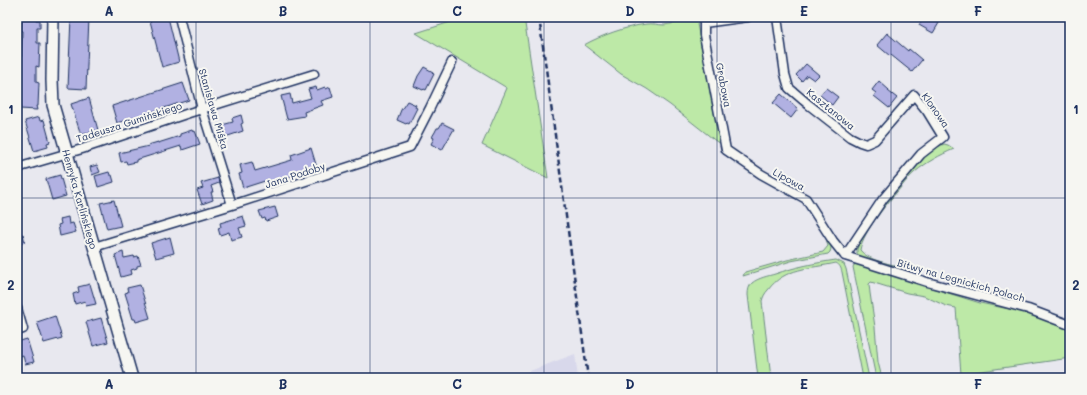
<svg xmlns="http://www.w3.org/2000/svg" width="1087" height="395" viewBox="0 0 1087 395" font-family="Mali,sans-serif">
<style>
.built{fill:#d8d8eb}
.green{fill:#bde9a7;stroke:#6c8c82}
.building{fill:#b1b1e2;stroke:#1b2f5e}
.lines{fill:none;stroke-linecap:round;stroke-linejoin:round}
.street-casing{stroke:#1b2f5e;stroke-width:11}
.secondary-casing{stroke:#1b2f5e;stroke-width:14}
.street{stroke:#f6f6f2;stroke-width:8}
.secondary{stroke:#f6f6f2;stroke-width:11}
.rail{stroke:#1b2f5e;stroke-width:2.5;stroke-dasharray:6 3;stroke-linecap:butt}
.grid{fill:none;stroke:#1b2f5e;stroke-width:1;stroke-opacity:0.55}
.labels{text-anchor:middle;stroke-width:4;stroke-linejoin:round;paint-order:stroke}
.street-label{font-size:10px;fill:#1b2f5e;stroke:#f6f6f2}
.neatline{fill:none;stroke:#1b2f5e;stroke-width:1.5}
.grid-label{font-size:13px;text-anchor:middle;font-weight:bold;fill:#1b2f5e}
</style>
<rect width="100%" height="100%" fill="#e8e8ef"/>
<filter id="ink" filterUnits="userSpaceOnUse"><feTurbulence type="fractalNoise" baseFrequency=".025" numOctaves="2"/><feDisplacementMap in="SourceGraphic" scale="8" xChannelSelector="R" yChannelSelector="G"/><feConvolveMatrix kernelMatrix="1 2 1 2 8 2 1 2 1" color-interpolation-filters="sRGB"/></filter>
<g filter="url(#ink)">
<path class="built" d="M575,354L578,378H512L543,366Z"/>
<path class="green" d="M466,17H524L548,178L482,145L507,88L416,33Z
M698,17H720L714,18L697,24L720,143L717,142L670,105L647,89L621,74L584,45C602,35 625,27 646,24C653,23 658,25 664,25C675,24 687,19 698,17Z
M944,144L948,145L954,149C940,155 927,162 915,172C910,176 906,181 902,186C890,200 863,231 860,250C867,260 890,264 901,267L859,256L857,254V249L860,241L885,201L925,156L933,149Z
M824,234C829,240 833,244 830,252L828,254L791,261L743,276L745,272L787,260L823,252L828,246L826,238Z
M836,260L844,264L846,269L869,378H863L842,272C841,268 840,265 836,263C810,269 785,267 768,290C765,293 763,297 762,301C762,304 763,307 763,310L771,378H758L748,295C748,290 749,286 752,283C758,278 768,276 775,274C795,267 815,263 836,260Z
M856,264L980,303L1023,312L1070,329V358L961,374L956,308L946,306L924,296L907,293L871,282L869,284L870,293L875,327L878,362L882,378H876L853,267L854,265Z"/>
<path class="building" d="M22,17H37L36,20H40V28H37V43H40L39,67L36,66V82L39,83L38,106H36L37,110L20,109L22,31H21Z
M71,17H89L86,89L68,88Z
M149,17H168L179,62L162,67Z
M924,17H927L939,23L933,33L919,25Z
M887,33L908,51L909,49L922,60L912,72L891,55L890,56L877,45Z
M806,64L819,75L814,80L807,75L802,81L796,75Z
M424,67L433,72L432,73L434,74L426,90L424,89L423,90L414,86L418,76Z
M879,81L889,90L888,91L897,98L889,108L874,96L876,93L872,90Z
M183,83L189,100L117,123L112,106Z
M316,87L317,90L325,87L326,89L330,87L333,97L321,101L323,105L304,112L305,116L287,119L281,96L290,94L292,103L311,98L308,89Z
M826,88L838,97L832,105L820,95Z
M781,94L798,109L791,118L773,103Z
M89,98L98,130L81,135L71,104Z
M407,101L416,105L415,107L417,108L409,124L407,123L406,124L397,120L401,110Z
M241,115L243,123L241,124L243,131L225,137L222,125L233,122L232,118Z
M39,117L40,121L44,120L50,142L47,143L48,147L34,151L25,121Z
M442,123L454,129L442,150L431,144L434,138L432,137L435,132L437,128H439Z
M192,130L193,132L195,131L200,144L182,150L181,146L136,160V162L127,164L126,161L121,162L119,153L149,146L148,145L158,142V143L180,136V134Z
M311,148L317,168L269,183L268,180L243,188L239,174L242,173L240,165L252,162L255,171L292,160L291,155Z
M97,165L100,172L92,175L90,167Z
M109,172L110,175H112L114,182L98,187L95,176Z
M60,175L66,196L52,200L46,179Z
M218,178L219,183L211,186L213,192H211L213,200L202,204L197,190L203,188L201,183Z
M114,200L121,226L107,229L100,203Z
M275,207L278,217L266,221L265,218L262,219L259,211Z
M243,216L246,226L239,228L242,237L231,240L229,232L220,235L218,228L221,227L220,223Z
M68,217L69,224L73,223L76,232L60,236L58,225L61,224L60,219Z
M23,234L25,242L17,245V236Z
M170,237L174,253L156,258L151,243Z
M123,252L124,258L134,256V257L138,256L141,265L137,266V268L131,270L132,274L121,277L115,255Z
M90,284L96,304L86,306L85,301L75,304L73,294L79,292L78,287Z
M140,285L150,318L136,322L135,319H133L125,293L128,292L127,288Z
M55,316L62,338L44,343L37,322Z
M101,318L108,342L93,346L86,322Z
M27,339L34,362L25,364L23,355L17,357V342Z"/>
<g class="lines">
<g class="street-casing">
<path id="street" d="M179,17L202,109L232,205
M748,17L704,23V35L726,150L761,174L806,199L833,241L845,256
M777,17L785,74L789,88L809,105L850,137L860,142L866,144L875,140L914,95L927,111L943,137L921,154L883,199L845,256
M17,168L82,149L189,113L314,74
M94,247L232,205L410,147L430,108L452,62
M845,256L927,282L1028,309L1070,325
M17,308L23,329L17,331"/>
</g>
<g class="secondary-casing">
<path id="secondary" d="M53,17L52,80L53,105L132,378"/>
</g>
<use href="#street" class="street"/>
<use href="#secondary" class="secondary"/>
<path class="rail" d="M539,17L588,378"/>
</g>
</g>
<path class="grid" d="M196,17V378M370,17V378M544,17V378M717,17V378M891,17V378M17,198H1070"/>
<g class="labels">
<g class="street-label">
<text transform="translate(724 85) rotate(79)" y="4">Grabowa</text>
<text transform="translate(214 109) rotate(74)" y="4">Stanisława Miśka</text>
<text transform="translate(831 109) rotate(39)" y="4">Kasztanowa</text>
<text transform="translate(936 110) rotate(55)" y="4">Klonowa</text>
<text transform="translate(129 122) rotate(-18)" y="4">Tadeusza Gumińskiego</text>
<text transform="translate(295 175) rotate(-18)" y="4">Jana Podoby</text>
<text transform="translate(789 179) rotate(29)" y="4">Lipowa</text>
<text transform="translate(80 199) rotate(74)" y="4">Henryka Karlińskiego</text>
<text transform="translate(961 280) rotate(16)" y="4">Bitwy na Legnickich Polach</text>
</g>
</g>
<rect width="1087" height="395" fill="none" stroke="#f6f6f2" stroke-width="44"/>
<rect x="22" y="22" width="1043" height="351" class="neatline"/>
<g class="grid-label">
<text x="109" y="16">A</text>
<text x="283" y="16">B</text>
<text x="457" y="16">C</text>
<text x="630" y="16">D</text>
<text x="804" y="16">E</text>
<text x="978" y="16">F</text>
<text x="11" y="114">1</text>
<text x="1076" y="114">1</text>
<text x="11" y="290">2</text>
<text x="1076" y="290">2</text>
<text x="109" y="389">A</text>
<text x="283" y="389">B</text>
<text x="457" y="389">C</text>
<text x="630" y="389">D</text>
<text x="804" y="389">E</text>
<text x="978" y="389">F</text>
</g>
</svg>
